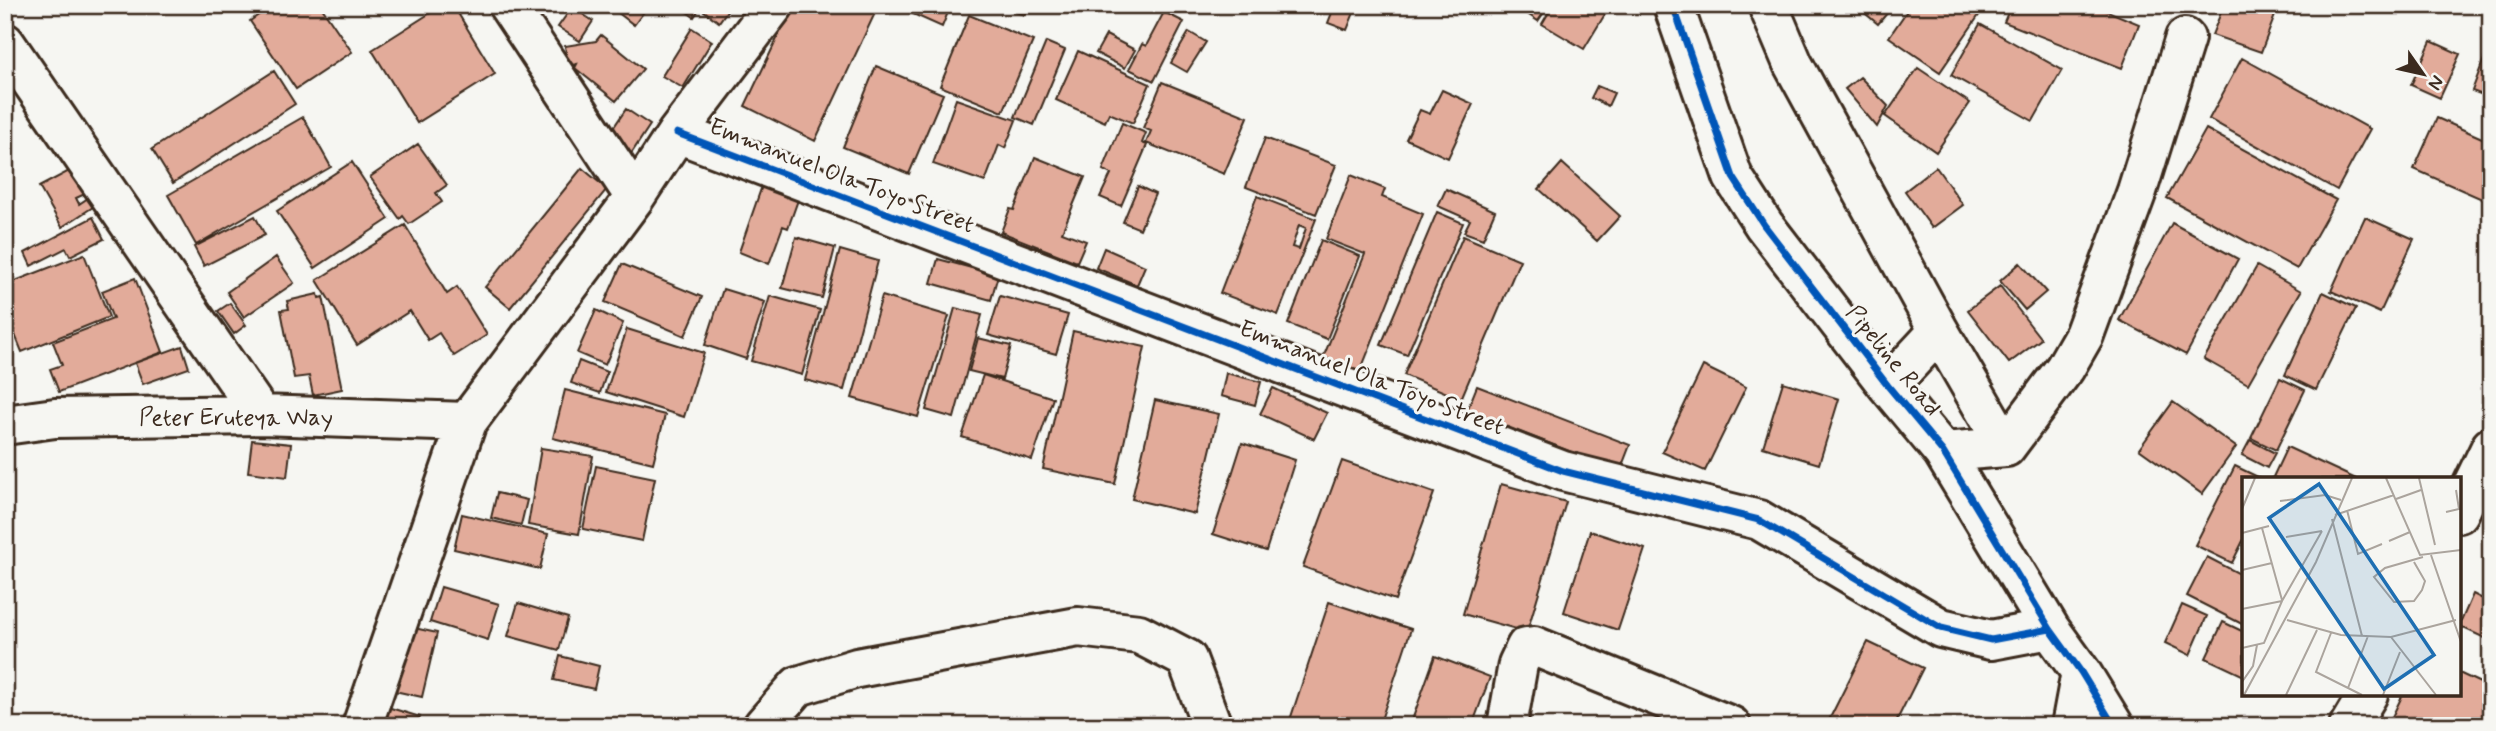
<svg xmlns="http://www.w3.org/2000/svg" width="2496" height="731" viewBox="0 0 2496 731" font-family="Mynerve,sans-serif">
<style>
.building{fill:#e2ab9a;stroke:#3b2a1e;stroke-width:2;fill-rule:evenodd}
.lines{fill:none;stroke-linecap:round;stroke-linejoin:round}
.minor-casing{stroke:#3b2a1e;stroke-width:44}
.minor{stroke:#f6f6f2;stroke-width:38}
.cycleway-casing{stroke:#f6f6f2;stroke-width:11}
.cycleway{stroke:#0057b8;stroke-width:7}
.labels{text-anchor:middle;stroke-width:6;stroke-linejoin:round;paint-order:stroke}
.street-label{font-size:24px;fill:#3b2a1e;stroke:#f6f6f2}
.inset-road{fill:none;stroke:#aba49d;stroke-width:2}
.view{fill:#1f6fb2;fill-opacity:0.15;stroke:#1f6fb2;stroke-width:3.5}
.inset-edge{fill:none;stroke:#3b2a1e;stroke-width:3.5}
</style>
<rect width="100%" height="100%" fill="#f6f6f2"/>
<filter id="ink" filterUnits="userSpaceOnUse"><feTurbulence type="fractalNoise" baseFrequency=".0143" numOctaves="2"/><feDisplacementMap in="SourceGraphic" scale="14" xChannelSelector="R" yChannelSelector="G"/><feConvolveMatrix kernelMatrix="1 2 1 2 8 2 1 2 1" color-interpolation-filters="sRGB"/></filter>
<g filter="url(#ink)">
<path class="building" d="M273,5H320L352,52L296,89L250,21Z
M443,5H453L495,74L417,123L372,50Z
M608,5H649L634,25Z
M677,5H731L719,22L700,8L694,17Z
M793,5H808L814,8L816,5H860L875,13L815,141L745,106Z
M893,5H951L942,27Z
M992,5H1028L1025,15Z
M1335,5H1357L1347,30L1328,23Z
M1523,5H1549L1538,21L1520,9Z
M1553,5H1609L1610,6L1584,49L1542,24Z
M1855,5H1894L1878,24Z
M1911,5H1986L1940,72L1889,37Z
M2011,5H2093L2139,24L2122,68L2004,22Z
M2224,5H2279L2261,52L2212,35Z
M572,7L593,21L580,41L558,27Z
M1164,12L1184,22L1154,81L1129,69L1142,44L1146,46Z
M969,15L1033,41L1003,112L940,86Z
M1980,24L2062,70L2033,121L1951,75Z
M692,28L712,41L683,88L662,76Z
M1189,32L1206,42L1187,72L1171,63Z
M601,35L643,69L616,101L575,68L577,64L568,66L565,46L596,41Z
M1106,35L1135,50L1125,68L1096,53Z
M2491,40V98L2472,91Z
M2431,41L2460,54L2440,98L2411,85Z
M1046,42L1065,50L1034,125L1015,117Z
M1078,51L1150,84L1133,123L1109,113L1105,122L1056,100Z
M2242,58L2370,129L2337,190L2209,119Z
M876,66L943,94L909,174L843,147Z
M1918,68L1970,103L1936,152L1885,116Z
M274,71L295,104L173,183L152,149Z
M1860,77L1888,106L1877,127L1845,89Z
M1162,82L1248,117L1224,174L1146,143L1151,131L1143,128Z
M1597,86L1614,93L1608,106L1591,98Z
M1442,90L1473,104L1448,158L1406,139L1420,110L1430,114Z
M956,99L1016,120L1005,148L999,145L985,182L933,164Z
M626,109L650,125L627,160L603,143Z
M303,117L331,167L196,245L168,195Z
M2437,118L2491,142V203L2414,169Z
M1122,123L1146,133L1142,143L1147,145L1121,206L1100,197L1111,174L1103,170Z
M2206,129L2336,200L2297,269L2167,198Z
M1265,138L1336,165L1316,214L1246,187Z
M418,144L447,185L436,193L442,202L409,224L403,216L400,219L370,177Z
M1035,157L1085,177L1062,232L1086,241L1077,262L1001,232L1010,209L1014,210Z
M352,162L389,219L315,268L277,211Z
M1562,163L1620,216L1597,241L1539,189Z
M1936,167L1963,205L1932,228L1905,191Z
M582,168L607,189L510,308L485,287Z
M71,170L85,194L76,198L79,204L88,198L93,207L62,227L39,187Z
M1351,175L1385,189L1382,197L1423,214L1358,377L1321,363L1365,254L1326,239Z
M763,183L799,197L788,228L783,226L769,264L739,252Z
M1138,186L1155,194L1140,229L1123,222Z
M1446,189L1495,211L1483,239L1464,232L1470,220L1438,206Z
M1257,196L1316,219L1278,315L1220,293ZM1299,225L1306,228L1299,249L1292,247Z
M1437,212L1463,223L1407,355L1381,345Z
M255,216L265,235L204,266L194,247Z
M93,217L104,239L70,256L66,248L31,266L25,253Z
M2365,217L2414,239L2380,313L2331,291Z
M2172,223L2238,259L2186,355L2119,320Z
M405,225L447,294L457,287L487,335L454,356L439,333L428,340L410,311L357,345L317,280Z
M1463,236L1520,260L1461,399L1404,375Z
M796,237L835,248L822,298L782,288Z
M1321,240L1360,256L1327,339L1288,324Z
M1104,248L1145,266L1137,285L1096,268Z
M840,250L878,261L844,390L805,380Z
M84,254L109,317L22,352L5,310V285Z
M276,257L294,283L244,317L227,292Z
M938,259L998,275L991,300L931,283Z
M2020,263L2046,292L2025,310L2000,281Z
M622,264L702,297L685,336L605,302Z
M2257,266L2301,291L2248,384L2204,359Z
M135,278L163,352L59,392L50,369L62,365L53,342L113,319L102,291Z
M2000,286L2041,339L2009,363L1968,310Z
M723,289L765,302L746,359L705,345Z
M2323,292L2356,308L2316,390L2285,375Z
M318,294L319,298L323,297L342,389L313,395L309,376L294,378L281,310L289,309L287,301Z
M770,296L820,310L802,375L751,361Z
M882,296L949,316L918,417L852,398Z
M1000,296L1068,315L1056,354L988,335Z
M230,303L246,325L234,334L218,311Z
M955,308L982,315L954,418L926,410Z
M596,310L623,323L605,365L577,353Z
M627,329L704,353L684,417L606,392Z
M1073,331L1145,347L1115,484L1043,469Z
M978,338L1011,346L1002,379L969,371Z
M182,346L189,368L143,384L135,363Z
M579,361L607,372L600,393L571,383Z
M1703,366L1746,387L1705,471L1662,452Z
M1226,373L1261,382L1255,405L1221,396Z
M983,375L1053,398L1032,460L962,437Z
M2280,378L2305,390L2276,450L2251,438Z
M1783,382L1839,399L1819,464L1763,447Z
M1477,386L1630,445L1620,471L1467,411Z
M1273,388L1327,413L1314,439L1260,414Z
M565,390L665,415L653,463L553,438Z
M1155,400L1219,414L1195,514L1132,499Z
M2173,402L2236,447L2202,494L2139,449Z
M252,440L291,444L287,477L248,472Z
M2250,440L2275,453L2267,468L2242,455Z
M1242,443L1295,460L1266,551L1213,534Z
M2287,447L2356,479H2277L2273,477Z
M541,448L593,456L579,534L528,525Z
M1342,461L1434,493L1395,600L1303,567Z
M596,466L655,478L642,541L583,529Z
M2235,466L2262,479H2244V539L2232,563L2195,545Z
M1501,484L1566,502L1527,632L1463,614Z
M497,493L527,500L521,525L491,518Z
M462,514L548,534L540,569L454,549Z
M1590,531L1645,549L1618,630L1564,612Z
M2207,557L2244,576V625L2187,596Z
M441,587L499,604L488,640L430,622Z
M2473,594L2491,603V641L2459,626Z
M1329,602L1411,629L1379,726H1288Z
M518,603L568,618L559,650L508,636Z
M2182,605L2207,616L2190,655L2165,643Z
M2223,622L2244,632V676L2206,658Z
M405,626L437,633L422,697L390,690Z
M1868,642L1923,668L1894,726H1830L1827,724Z
M560,656L599,666L594,689L554,680Z
M1435,656L1490,677L1472,726H1410Z
M2459,673L2491,688V726H2400L2390,721L2403,694H2459Z
M384,706L420,717L417,726H378Z"/>
<g class="lines">
<g class="minor-casing">
<path id="minor" d="M508,5L635,197
M1673,5L1733,177L1764,225L1888,386L1943,452L2050,629L2081,672L2114,726
M1768,5L1793,64L1939,331L2006,447
M5,43L261,415
M677,133L1563,471L1759,520L1941,628L1991,640L2050,629
M1888,386L1939,331
M5,425L55,418L261,415L467,422
M1943,452L2006,447L2065,368L2084,335L2137,191L2185,38
M2459,513L2491,447
M362,726L467,422L635,197L677,133L774,5
M763,726L798,686L857,668L1078,627L1139,634L1187,659L1212,726
M1507,726L1518,664L1526,647L1534,646L1731,726
M2071,726L2081,672
M2349,726L2368,694"/>
</g>
<use href="#minor" class="minor"/>
<g class="cycleway-casing">
<path id="cycleway" d="M1673,5L1733,177L1764,225L1888,386L1943,452L2050,629L2081,672L2114,726
M677,133L1563,471L1759,520L1941,628L1991,640L2050,629"/>
</g>
<use href="#cycleway" class="cycleway"/>
</g>
</g>
<g class="labels">
<g class="street-label">
<text transform="translate(842 175) rotate(21)" y="8">Emmanuel Ola Toyo Street</text>
<text transform="translate(1894 360) rotate(51)" y="8">Pipeline Road</text>
<text transform="translate(1372 377) rotate(21)" y="8">Emmanuel Ola Toyo Street</text>
<text x="236" y="425">Peter Eruteya Way</text>
</g>
</g>
<g transform="translate(2242 477)">
<rect width="219" height="219" fill="#f6f6f2"/>
<path class="inset-road" d="M144,1L178,78L219,73M177,1L193,68M154,22L179,13M38,24L83,18L99,23M0,32L13,1M105,33L116,77L140,67M204,35L217,32L214,13M93,38L152,18M90,42L120,159M20,51L40,123M0,56L27,49M44,60L80,54M147,64L168,55M189,78L219,165M172,85L183,104L180,113L172,124L152,125L132,100L143,91L181,80M0,93L30,86M0,132L40,124M45,143L99,158L149,160L214,143M89,156L74,195L120,218M149,160L194,218M0,171L22,166L40,124L80,54M0,205L11,189L15,168M106,211L126,159M2,218L74,85L110,1M44,218L75,153M141,218L158,175"/>
<path class="view" d="M77,7L192,178L142,212L27,41Z"/>
<rect width="219" height="219" class="inset-edge"/>
</g>
<rect width="2496" height="731" fill="none" stroke="#f6f6f2" stroke-width="28"/>
<rect x="14" y="14" width="2468" height="703" fill="none" stroke="#3b2a1e" stroke-width="2.5" filter="url(#ink)"/>
<g transform="translate(2423 74) rotate(124)" stroke="#f6f6f2" stroke-width="5" paint-order="stroke">
<path d="M0-5L12 26L0 18L-12 26Z" fill="#3b2a1e"/>
<text y="-10" font-size="19" font-weight="bold" text-anchor="middle" fill="#3b2a1e">N</text>
</g>
</svg>
